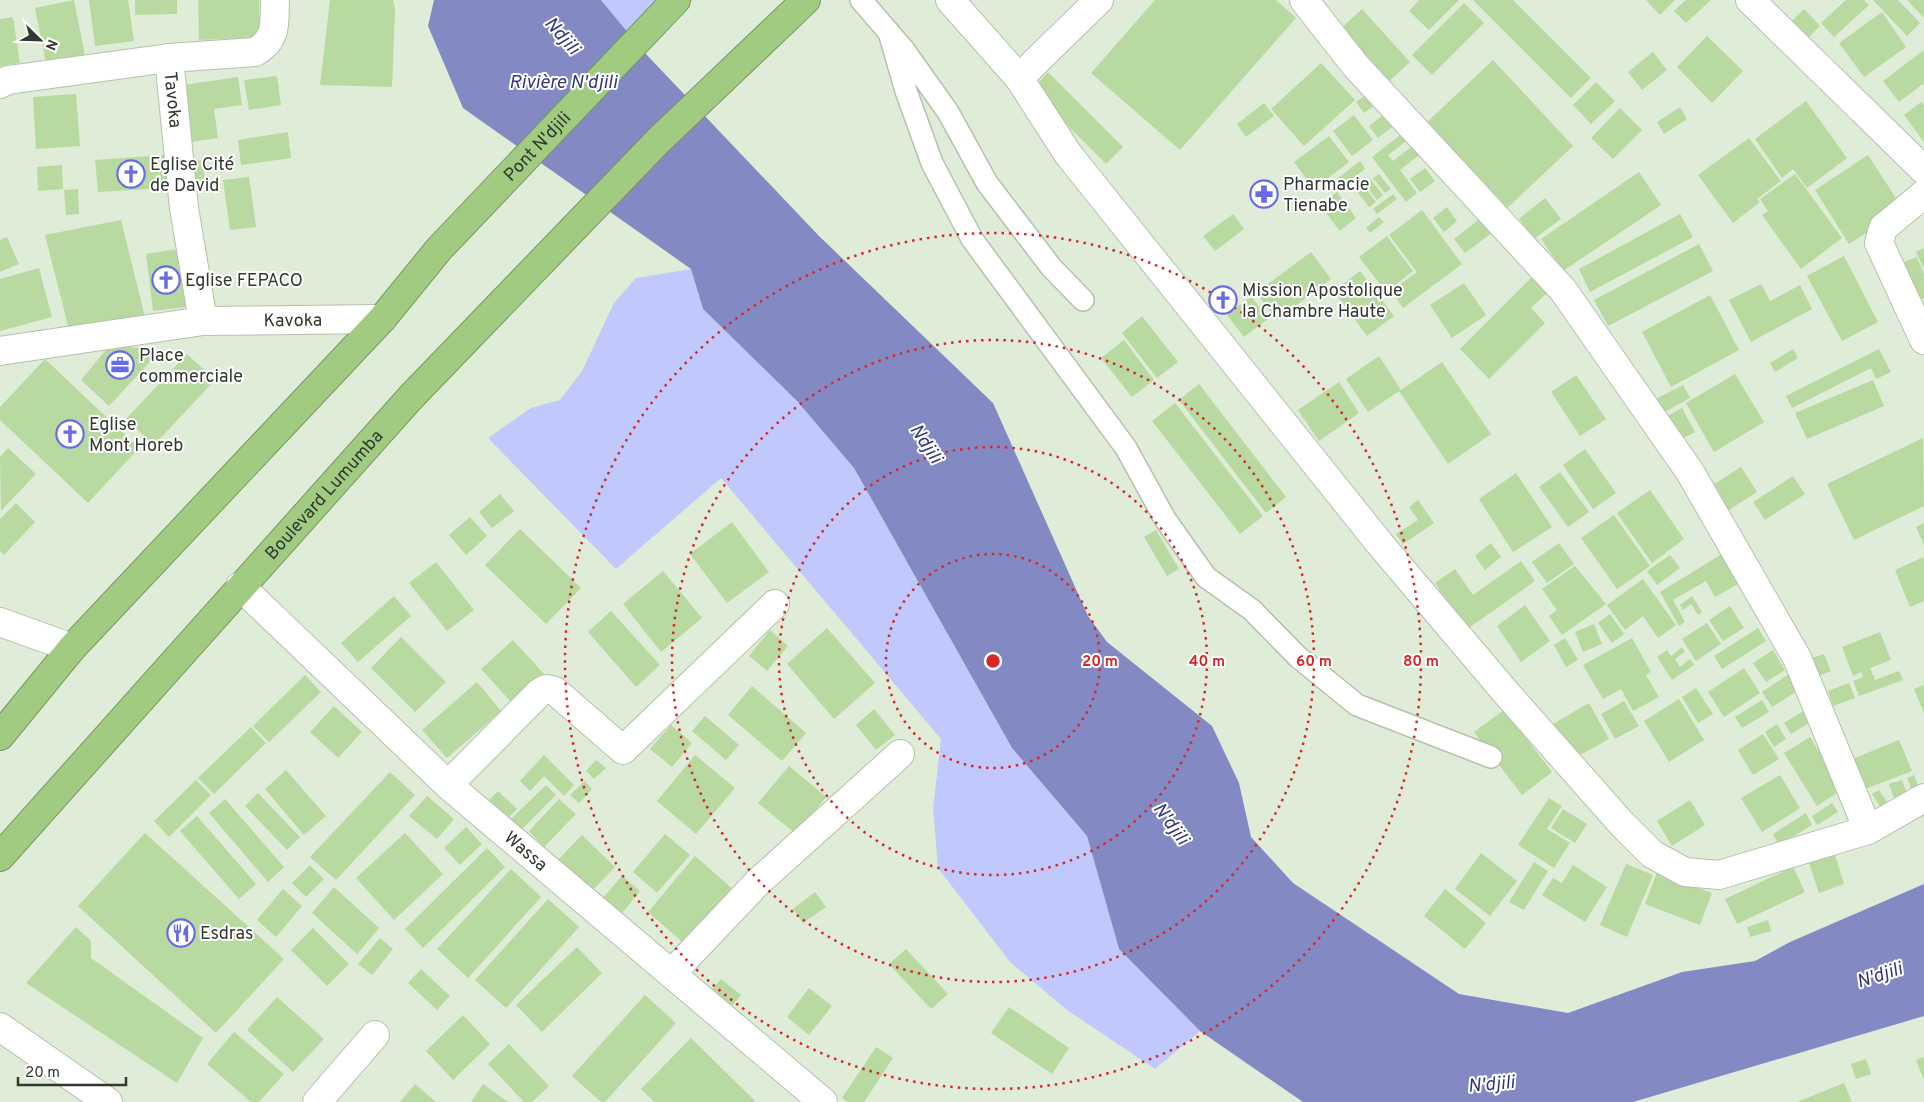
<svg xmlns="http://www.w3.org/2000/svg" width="1924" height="1102" viewBox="0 0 1924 1102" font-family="Overpass,sans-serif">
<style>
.green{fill:#c1c9fc}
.water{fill:#838ac3}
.building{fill:#b8d9a0}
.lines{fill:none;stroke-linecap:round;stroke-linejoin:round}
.lane-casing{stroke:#b5c1ac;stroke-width:24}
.street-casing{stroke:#b5c1ac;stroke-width:30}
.highway-casing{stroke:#7a9764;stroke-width:30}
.lane{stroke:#fff;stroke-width:21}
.street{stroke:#fff;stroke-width:28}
.highway{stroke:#a1cb80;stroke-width:28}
.ring{fill:none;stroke:#d62828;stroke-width:2.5;stroke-dasharray:2.5 5}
.labels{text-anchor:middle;stroke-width:4;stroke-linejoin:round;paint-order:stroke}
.street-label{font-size:18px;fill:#32372f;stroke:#fff}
.poi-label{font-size:18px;fill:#32372f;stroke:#fff;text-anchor:start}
.water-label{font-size:19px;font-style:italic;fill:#35377c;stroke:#fff}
.centre{fill:#d62828;stroke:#fff;stroke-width:2.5}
.ring-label{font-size:15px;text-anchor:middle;font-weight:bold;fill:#d62828;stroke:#fff;stroke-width:4;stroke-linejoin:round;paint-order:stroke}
</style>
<rect width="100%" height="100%" fill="#dfecd7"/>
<path class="green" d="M601,0H692L644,52Z
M691,269L703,309L797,401L854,468L1012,748L1087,836L1119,949L1200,1031L1155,1069L1067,1010L1010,962L938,868L933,809L941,739L721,478L616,569L488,438L531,408L560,400L582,371L614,303L636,278Z"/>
<path class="water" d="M434,0H601L644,52L819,236L993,403L1088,616L1107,642L1212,726L1239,783L1251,837L1293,883L1459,994L1568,1013L1682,972L1755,961L1790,942L1924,884V1016L1633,1102H1303L1200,1031L1119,949L1087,836L1012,748L854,468L797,401L703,309L691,269L463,108L428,26Z"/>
<path class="building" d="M74,0L86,61L47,68L35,8Z
M89,0H128L134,41L95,46Z
M135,0H177V14L135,15Z
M198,0H259L260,37L199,40Z
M330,0H393L395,9L392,87L320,85Z
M1155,0H1276L1296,18L1180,150L1091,73Z
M1419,0H1459L1429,30L1409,11Z
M1473,0H1513L1591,78L1571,98Z
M1646,0H1675L1660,15Z
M1686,0H1711L1686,23L1674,11Z
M1846,0H1864L1869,5L1834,37L1821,23Z
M1873,0H1898L1920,23L1907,36Z
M1907,0H1924V18Z
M1464,3L1484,23L1432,75L1412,55Z
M1362,9L1410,62L1385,85L1336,33Z
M1804,9L1820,26L1805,41L1788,25Z
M1882,12L1906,47L1864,77L1839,43Z
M13,17L20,63L0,66V19Z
M1707,36L1743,71L1712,103L1677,67Z
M1924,50V83L1899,102L1883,81Z
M1653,52L1667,70L1642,90L1628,72Z
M1493,60L1573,146L1503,212L1423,126Z
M1321,63L1355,100L1304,146L1271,109Z
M1048,72L1123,147L1106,164L1032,90Z
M277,76L281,105L249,110L244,80Z
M238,77L242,105L214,109L218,138L191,142L184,85Z
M1596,82L1615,101L1591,124L1573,105Z
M1371,91L1379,102L1364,113L1356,102Z
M76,94L80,146L36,149L33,97Z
M1806,101L1847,158L1807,188L1793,169L1782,178L1755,139Z
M1921,102L1924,105V142L1904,115Z
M1264,103L1274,116L1246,137L1237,124Z
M1680,107L1687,119L1664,134L1657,122Z
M1620,108L1642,130L1613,159L1591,138Z
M1386,113L1396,124L1378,138L1369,126Z
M1354,115L1373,140L1352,156L1333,131Z
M288,132L291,158L241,165L238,140Z
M1404,132L1409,139L1388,155L1393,161L1415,144L1422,153L1400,170L1417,193L1406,202L1372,157Z
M1329,136L1349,162L1314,189L1294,162Z
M1749,138L1781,181L1757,199L1760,202L1733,223L1698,175Z
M165,155L167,188L98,192L95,160Z
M1868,155L1903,209L1849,244L1815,190Z
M202,160L206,186L189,189L186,162Z
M1360,161L1365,169L1343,185L1338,178Z
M62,165L63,189L38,191L37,167Z
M1425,168L1435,181L1420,192L1410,179Z
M1639,172L1661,205L1563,271L1541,239Z
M1379,174L1391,189L1385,193L1373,178Z
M1795,174L1842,238L1801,269L1762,215L1768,211L1760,199Z
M249,177L256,227L230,230L223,180Z
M1371,180L1383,195L1377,200L1365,184Z
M1363,185L1376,202L1369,207L1356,190Z
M78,189L79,214L66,215L64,190Z
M1337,192L1356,218L1340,231L1320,205Z
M1393,194L1397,199L1377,214L1373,209Z
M1545,198L1561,219L1534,239L1519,219Z
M1447,207L1457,221L1444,232L1433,218Z
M1422,210L1462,264L1403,308L1391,291L1417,272L1389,235Z
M1233,214L1244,229L1215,251L1203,236Z
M1486,214L1497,229L1465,253L1454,239Z
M1680,214L1693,237L1590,292L1579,269Z
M1379,217L1384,222L1370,233L1366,228Z
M121,220L145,317L70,333L45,235Z
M1387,236L1413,271L1386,292L1359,257Z
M7,237L19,264L0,272V240Z
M1699,244L1713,271L1608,326L1594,300Z
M1924,248V269L1916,252Z
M178,249L186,307L153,311L146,254Z
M1311,252L1331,279L1277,320L1256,293Z
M1844,256L1878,322L1842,341L1807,276Z
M1917,257L1924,274V298L1909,304L1893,266Z
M39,268L52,317L0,331V279Z
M1360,271L1394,316L1367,336L1334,291Z
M1533,276L1549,291L1531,308L1545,323L1489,379L1460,349Z
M1464,283L1486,315L1452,338L1430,305Z
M1761,284L1770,301L1800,285L1812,309L1751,342L1729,300Z
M1710,295L1739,350L1671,387L1642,332Z
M1251,296L1268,319L1244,337L1227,315Z
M1142,316L1178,362L1157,378L1122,333Z
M1124,340L1154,380L1132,397L1101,358Z
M110,345L161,350L109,406L81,380Z
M1793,349L1798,358L1775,372L1770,363Z
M1879,349L1891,372L1876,379L1871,368L1792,408L1786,396Z
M187,354L215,380L154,445L126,419Z
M1379,356L1401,390L1442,362L1491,434L1448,464L1399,391L1368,412L1346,379Z
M45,359L139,448L88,503L0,420V407Z
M1735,374L1764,422L1714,452L1686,403Z
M1576,375L1606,419L1580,436L1551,392Z
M1873,380L1884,406L1807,439L1795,413Z
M1339,382L1359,413L1319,441L1298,410Z
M1199,384L1286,497L1266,513L1179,400Z
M1683,385L1690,398L1661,414L1654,400Z
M1175,403L1263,516L1240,534L1152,421Z
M1682,408L1695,432L1674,443L1662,419Z
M1923,438L1924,506L1854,540L1827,484Z
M8,448L36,474L1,511L0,457Z
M1585,449L1616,493L1593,509L1563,465Z
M1741,467L1757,492L1721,515L1705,490Z
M1560,472L1589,512L1568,527L1539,487Z
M1516,473L1552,527L1513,552L1479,499Z
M1793,476L1805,494L1765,520L1753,502Z
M1650,490L1684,539L1652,563L1617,513Z
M500,494L514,511L492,528L479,512Z
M1418,500L1434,523L1403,544L1396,534L1418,520L1409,507Z
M16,503L35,522L4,555L0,551V519Z
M1614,515L1650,566L1617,589L1581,538Z
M470,517L487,536L466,555L449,535Z
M732,522L769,572L727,603L690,554Z
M1924,523V545L1916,527Z
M520,529L581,588L546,624L485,565Z
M1156,530L1179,569L1167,576L1144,537Z
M1491,543L1501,557L1485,570L1475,556Z
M1559,543L1574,564L1547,583L1532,562Z
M1722,554L1738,584L1715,597L1706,581L1673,600L1685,622L1679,626L1660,592Z
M1670,555L1680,568L1657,585L1647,571Z
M1924,557V601L1910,607L1895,570Z
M1521,561L1535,581L1466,630L1435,583L1455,569L1473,595Z
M436,562L474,610L447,631L409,583Z
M1575,566L1606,604L1562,635L1549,616L1557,610L1542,589Z
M663,571L702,618L661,652L623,604Z
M1643,579L1676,625L1658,638L1643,616L1625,630L1607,605Z
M394,596L411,616L358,662L341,643Z
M1692,596L1702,612L1698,615L1691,604L1683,610L1680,605Z
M1525,605L1550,641L1521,662L1497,626Z
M1730,606L1744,628L1723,641L1709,620Z
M611,611L660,665L636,687L588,632Z
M1610,614L1624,634L1612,643L1598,623Z
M1707,623L1721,644L1696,661L1682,639Z
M1594,624L1602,644L1583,652L1575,632Z
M827,628L875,683L834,719L787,664Z
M1758,628L1766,641L1722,669L1714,656Z
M770,630L788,646L767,671L749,656Z
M1880,632L1891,660L1870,668L1875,680L1899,671L1903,680L1859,696L1853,681L1863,677L1861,672L1853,676L1842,647Z
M401,637L446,682L415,712L371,668Z
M1565,638L1578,660L1566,667L1554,645Z
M1632,638L1651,672L1646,675L1659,697L1633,711L1621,689L1603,699L1583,665Z
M513,640L546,676L514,705L481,669Z
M1682,647L1685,652L1675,659L1680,667L1690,659L1694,665L1672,680L1657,657L1667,650L1671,656Z
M1773,650L1785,670L1766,682L1753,663Z
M1824,654L1831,671L1816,677L1809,659Z
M1744,668L1760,693L1724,717L1708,692Z
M1789,674L1799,690L1772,707L1762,692Z
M305,675L321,692L269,742L253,726Z
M477,682L501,711L447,758L422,730Z
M1849,683L1855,698L1833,706L1828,691Z
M1924,685V713L1914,689Z
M752,686L806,733L782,761L728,715Z
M1696,688L1713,714L1698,723L1682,697Z
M1679,699L1704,740L1669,762L1644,721Z
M1762,700L1769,712L1742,728L1735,717Z
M1624,701L1639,726L1615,739L1601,714Z
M1589,703L1609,739L1573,759L1553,724Z
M334,706L362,732L338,758L310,732Z
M1810,707L1817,718L1791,734L1784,723Z
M874,709L895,735L876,750L856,725Z
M1504,710L1552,772L1522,795L1474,732Z
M705,716L739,745L726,760L692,731Z
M1777,724L1786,739L1774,747L1765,732Z
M671,725L692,743L672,767L650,749Z
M251,727L266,743L214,794L198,778Z
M1763,734L1779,759L1753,775L1738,750Z
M1810,737L1843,789L1817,806L1784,753Z
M1899,740L1912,771L1857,792L1845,762Z
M544,755L574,785L564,796L544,776L530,791L520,781Z
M695,755L735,788L696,834L657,801Z
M596,760L606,768L594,779L586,771Z
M789,766L826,797L796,834L758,803Z
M286,770L326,816L304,835L265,789Z
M390,772L415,795L336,880L310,857Z
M1780,775L1800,808L1762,832L1741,798Z
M1914,775L1923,797L1916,800L1907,778Z
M196,780L211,795L169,837L154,821Z
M1902,780L1911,805L1898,810L1889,784Z
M585,781L592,789L579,803L570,795Z
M546,785L556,795L520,831L509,821Z
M1879,790L1894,812L1887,817L1872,794Z
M498,791L517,809L504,822L486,803Z
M258,793L300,837L287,850L245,806Z
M427,796L454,819L437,839L409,816Z
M1549,798L1562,806L1547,829L1570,843L1554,868L1518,845Z
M225,799L284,867L268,882L209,813Z
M559,799L576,814L544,847L529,831Z
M1690,800L1705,825L1672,846L1657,821Z
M1832,803L1838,812L1817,825L1812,816Z
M1563,809L1587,824L1575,843L1551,828Z
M1806,813L1812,825L1779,845L1773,834Z
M197,816L256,884L239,899L180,831Z
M466,827L482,844L460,865L444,848Z
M145,833L284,959L216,1033L78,906Z
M405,833L443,874L394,920L356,878Z
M665,834L690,855L657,893L633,872Z
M582,835L615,867L588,895L555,863Z
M487,848L505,867L423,948L405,929Z
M1481,853L1517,881L1490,916L1455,889Z
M1835,855L1844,884L1819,893L1809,863Z
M695,856L734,890L687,946L648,912Z
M1534,862L1548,871L1524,910L1509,902Z
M1626,864L1653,875L1627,937L1600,925Z
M310,865L324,879L306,897L292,883Z
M1573,865L1607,887L1585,922L1542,895L1553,878L1562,883Z
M1793,867L1805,892L1737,924L1725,899Z
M511,869L541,897L468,978L437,949Z
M1657,872L1712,893L1700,925L1645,904Z
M622,876L640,891L619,917L600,901Z
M334,887L379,928L357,954L312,913Z
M283,889L302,906L276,937L257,920Z
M1445,889L1486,923L1465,949L1424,916Z
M815,892L826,907L803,923L793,909Z
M548,899L579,927L506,1008L475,980Z
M1768,920L1771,931L1750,937L1747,927Z
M76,927L91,941V958L203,1038L177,1083L26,983Z
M313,928L349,964L327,986L291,950Z
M380,938L393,949L372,975L358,964Z
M577,947L602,973L542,1032L516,1005Z
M906,949L948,994L931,1009L889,964Z
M421,969L450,996L437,1010L408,983Z
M721,979L741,995L727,1012L708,995Z
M809,988L832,1006L809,1035L787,1017Z
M645,995L676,1023L605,1102H601L572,1076Z
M277,997L324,1039L293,1072L247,1030Z
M1009,1007L1069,1048L1052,1074L991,1033Z
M463,1015L490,1044L453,1080L426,1051Z
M234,1032L284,1074L259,1102H251L207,1064Z
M691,1038L755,1101L754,1102H654L641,1089Z
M509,1044L549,1086L532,1102H524L488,1064Z
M876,1047L893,1058L864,1102H848L842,1098Z
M1924,1057V1080L1916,1060Z
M1866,1059L1871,1074L1856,1079L1851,1064Z
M1844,1083L1852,1102H1797Z
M415,1084L436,1102H400Z
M483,1084L508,1102H471Z"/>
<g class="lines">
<g class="lane-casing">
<path id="lane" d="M861,0L904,50L948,112L987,183L1051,267L1083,300
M889,32L906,91L932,163L972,239L1126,448L1165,519L1206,577L1252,610L1298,657L1357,705L1491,757"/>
</g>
<g class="street-casing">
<g id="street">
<path d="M950,0L1019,78L1068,154L1380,544L1508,695L1622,824L1652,854L1685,872L1719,875L1868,830L1924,798"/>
<path d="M1304,0L1355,65L1563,290L1690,472L1797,658L1868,830"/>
<path d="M1750,0L1924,170"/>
<path id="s1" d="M169,58L184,208L203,321"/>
<path d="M1019,78L1099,0"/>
<path d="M0,84L8,80L169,58L255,52C278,39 274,23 275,0"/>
<path d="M1924,194L1883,228L1879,243L1924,340"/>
<path id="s2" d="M0,351L203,321L382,319"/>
<path id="s3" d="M240,586L448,785L823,1102"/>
<path d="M0,622L72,648"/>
<path d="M448,785L539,693L546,689L555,691L623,750L775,604"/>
<path d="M672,973L757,883L900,754"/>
<path d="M0,1027L108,1102"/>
<path d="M317,1102L375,1035"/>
</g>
</g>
<g class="highway-casing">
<g id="highway">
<path id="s4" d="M0,736L72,648L382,319L439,249L676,0"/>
<path id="s5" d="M0,857L411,397L658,141L806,0"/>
</g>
</g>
<use href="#lane" class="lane"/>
<use href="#street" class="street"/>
<use href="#highway" class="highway"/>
</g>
<g class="ring">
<circle cx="993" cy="661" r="107"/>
<circle cx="993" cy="661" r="214"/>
<circle cx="993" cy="661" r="321"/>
<circle cx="993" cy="661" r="428"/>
</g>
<defs>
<g id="church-ring" transform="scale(1.4375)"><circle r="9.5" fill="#fff" stroke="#676be4" stroke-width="1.5"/><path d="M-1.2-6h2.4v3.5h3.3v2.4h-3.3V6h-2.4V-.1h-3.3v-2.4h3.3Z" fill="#676be4"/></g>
<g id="pharmacy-ring" transform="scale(1.4375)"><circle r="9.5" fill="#fff" stroke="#676be4" stroke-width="1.5"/><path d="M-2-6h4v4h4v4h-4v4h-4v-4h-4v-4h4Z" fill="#676be4"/></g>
<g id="office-ring" transform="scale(1.4375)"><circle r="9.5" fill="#fff" stroke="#676be4" stroke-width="1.5"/><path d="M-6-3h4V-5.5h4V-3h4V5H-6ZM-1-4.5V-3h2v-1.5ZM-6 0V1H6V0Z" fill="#676be4"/></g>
<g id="restaurant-ring" transform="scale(1.4375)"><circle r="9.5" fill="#fff" stroke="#676be4" stroke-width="1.5"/><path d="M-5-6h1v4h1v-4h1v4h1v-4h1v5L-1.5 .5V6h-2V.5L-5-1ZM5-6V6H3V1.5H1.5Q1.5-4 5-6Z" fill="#676be4"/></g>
</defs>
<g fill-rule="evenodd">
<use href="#church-ring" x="131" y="174"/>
<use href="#pharmacy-ring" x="1264" y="194"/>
<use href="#church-ring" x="166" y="280"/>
<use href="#church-ring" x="1223" y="300"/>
<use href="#office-ring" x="120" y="365"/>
<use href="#church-ring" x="70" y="434"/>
<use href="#restaurant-ring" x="181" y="933"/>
</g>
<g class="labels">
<g class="street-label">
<text dy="6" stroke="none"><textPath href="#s1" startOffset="42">Tavoka</textPath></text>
<text dy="6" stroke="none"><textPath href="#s4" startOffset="798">Pont N'djili</textPath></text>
<text dy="6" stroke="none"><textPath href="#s2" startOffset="295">Kavoka</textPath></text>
<text dy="6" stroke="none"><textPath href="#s5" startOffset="486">Boulevard Lumumba</textPath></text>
<text dy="6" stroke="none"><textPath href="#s3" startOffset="390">Wassa</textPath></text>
</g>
<g class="poi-label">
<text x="150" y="170">Eglise Cité<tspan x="150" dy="21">de David</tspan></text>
<text x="1283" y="190">Pharmacie<tspan x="1283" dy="21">Tienabe</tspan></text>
<text x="185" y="286">Eglise FEPACO</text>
<text x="1242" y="296">Mission Apostolique<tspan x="1242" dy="21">la Chambre Haute</tspan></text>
<text x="139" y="361">Place<tspan x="139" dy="21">commerciale</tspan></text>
<text x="89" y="430">Eglise<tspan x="89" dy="21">Mont Horeb</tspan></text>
<text x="200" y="939">Esdras</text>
</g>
<g class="water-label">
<text transform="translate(563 35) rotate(49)" y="7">Ndjili</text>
<text x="563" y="88">Rivière N'djili</text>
<text transform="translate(927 443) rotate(57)" y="7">Ndjili</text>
<text transform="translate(1172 823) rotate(54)" y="7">N'djili</text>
<text transform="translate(1879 974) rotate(-18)" y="7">N'djili</text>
<text transform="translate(1491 1083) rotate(-5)" y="7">N'djili</text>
</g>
</g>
<circle cx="993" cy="661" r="8" class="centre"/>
<g class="ring-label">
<text x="1100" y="666">20 m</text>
<text x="1207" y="666">40 m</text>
<text x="1314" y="666">60 m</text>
<text x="1421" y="666">80 m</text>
</g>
<g transform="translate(40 40) rotate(113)" stroke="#ffffff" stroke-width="4" paint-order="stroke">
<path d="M0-4L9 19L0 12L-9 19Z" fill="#32372f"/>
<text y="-8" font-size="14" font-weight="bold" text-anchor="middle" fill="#32372f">N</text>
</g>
<path d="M18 1077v8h108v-8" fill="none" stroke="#32372f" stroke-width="2.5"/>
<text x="25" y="1077" font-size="15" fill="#32372f" stroke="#ffffff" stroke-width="4" paint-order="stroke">20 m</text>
</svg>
